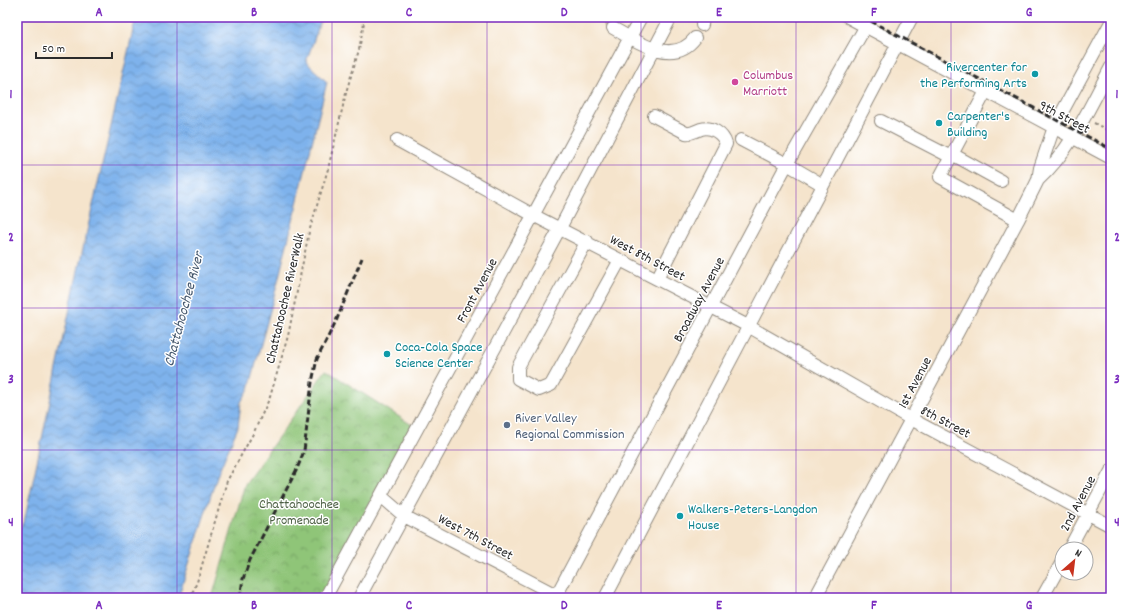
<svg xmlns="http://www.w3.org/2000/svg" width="1128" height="615" viewBox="0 0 1128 615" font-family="Dekko,sans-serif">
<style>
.park{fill:url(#park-crowns);stroke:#5d7852}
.water{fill:url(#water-waves);stroke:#546e8c}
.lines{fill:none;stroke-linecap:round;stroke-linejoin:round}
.minor-tunnel{stroke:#cdbfac;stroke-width:12;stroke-dasharray:12 6;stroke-linecap:butt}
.minor-casing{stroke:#90887c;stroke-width:14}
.path{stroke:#90887c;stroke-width:2;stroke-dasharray:3 3;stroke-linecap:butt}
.minor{stroke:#fff;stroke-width:12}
.rail{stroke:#2b2b2b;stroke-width:3;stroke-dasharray:6 3;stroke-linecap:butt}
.grid{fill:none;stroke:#7b2cbf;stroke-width:1;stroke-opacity:0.55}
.culture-dot{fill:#0f9aa8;stroke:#fff;stroke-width:1.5}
.hotel-dot{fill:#d1479c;stroke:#fff;stroke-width:1.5}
.service-dot{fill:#5c6f8a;stroke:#fff;stroke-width:1.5}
.labels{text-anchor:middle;stroke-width:3;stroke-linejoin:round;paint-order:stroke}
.culture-label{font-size:14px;fill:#0d838f;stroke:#fff;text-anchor:start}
.hotel-label{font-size:14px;fill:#b23c85;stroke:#fff;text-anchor:start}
.street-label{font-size:14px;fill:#2b2b2b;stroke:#fff}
.service-label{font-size:14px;fill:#4e5e75;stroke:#fff;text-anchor:start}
.park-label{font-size:14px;fill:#4e6146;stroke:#fff}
.water-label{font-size:15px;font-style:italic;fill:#485a6f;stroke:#fff}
.neatline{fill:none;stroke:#7b2cbf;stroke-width:1.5}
.grid-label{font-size:13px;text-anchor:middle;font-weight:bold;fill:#7b2cbf}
</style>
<defs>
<pattern id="park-crowns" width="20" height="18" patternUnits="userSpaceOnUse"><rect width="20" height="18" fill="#8fc578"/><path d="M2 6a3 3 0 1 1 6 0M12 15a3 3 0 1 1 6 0" fill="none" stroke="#75a063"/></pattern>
<pattern id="water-waves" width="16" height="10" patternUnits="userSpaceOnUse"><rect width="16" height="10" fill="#7eb2ec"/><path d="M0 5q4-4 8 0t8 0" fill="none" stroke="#6791bf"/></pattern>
</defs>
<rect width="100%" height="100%" fill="#fff"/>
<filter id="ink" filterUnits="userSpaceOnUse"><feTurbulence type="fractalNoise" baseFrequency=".025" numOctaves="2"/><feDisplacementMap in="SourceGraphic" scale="8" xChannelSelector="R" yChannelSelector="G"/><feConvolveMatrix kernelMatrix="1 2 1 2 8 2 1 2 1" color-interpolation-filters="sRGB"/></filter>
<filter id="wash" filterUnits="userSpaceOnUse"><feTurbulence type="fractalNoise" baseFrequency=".012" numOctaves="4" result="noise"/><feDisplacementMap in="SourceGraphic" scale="16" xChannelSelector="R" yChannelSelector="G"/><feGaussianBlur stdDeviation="0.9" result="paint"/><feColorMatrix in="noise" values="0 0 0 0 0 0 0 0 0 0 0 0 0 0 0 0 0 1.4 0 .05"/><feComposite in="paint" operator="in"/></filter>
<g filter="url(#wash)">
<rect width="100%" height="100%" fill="#f5e4cc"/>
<path class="park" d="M326,370L412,425L320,598H212L245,484Z"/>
<path class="water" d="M136,17H322L306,62L327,82L277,285L249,389L241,402L238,427L217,476L178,598H17V535L25,518L79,266Z"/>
</g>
<g filter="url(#ink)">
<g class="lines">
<path class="minor-tunnel" d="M609,17L613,28"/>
<g class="minor-casing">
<path id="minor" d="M848,17L1111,158
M702,25L703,17
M613,28C636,41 673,67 695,38
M986,91L940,177L1018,220
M654,116L686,133C692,134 695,131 701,129C712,126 723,134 726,144L657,279
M881,121L951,157
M397,140L533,215L748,326L911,419L1111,526
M741,140L787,164L823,185
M952,154L1001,181
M1038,180C1072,149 1090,106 1111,67
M587,241L518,367V379L539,390L551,385L620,260
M381,496L404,516L562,598
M1069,549L1111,471
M325,598L641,17
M359,598L560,228L671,17
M555,598L787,164L871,17
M605,598L912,17
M815,598L1018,220L1038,180L1040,168L1054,127L1111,22
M1042,598L1062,562"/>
</g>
<path class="path" d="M1094,123L1111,132
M190,598L197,582L227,481L254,432L270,397L288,336L309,232L328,169L347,89L359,50L365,17"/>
<use href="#minor" class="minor"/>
<path class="rail" d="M863,17L1111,149
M240,598L243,579L250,560L297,469L304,451L312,382L317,359L337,319L362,258"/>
</g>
</g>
<path class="grid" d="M177,17V598M332,17V598M487,17V598M641,17V598M796,17V598M951,17V598M17,165H1111M17,308H1111M17,450H1111"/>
<g class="culture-dot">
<circle cx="1035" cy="74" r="4"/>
<circle cx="939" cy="123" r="4"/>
<circle cx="387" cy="354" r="4"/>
<circle cx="680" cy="516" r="4"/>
</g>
<circle class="hotel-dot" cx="735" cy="82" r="4"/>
<circle class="service-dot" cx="507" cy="425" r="4"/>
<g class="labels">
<g class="culture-label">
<text x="1027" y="71" text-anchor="end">Rivercenter for<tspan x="1027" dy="16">the Performing Arts</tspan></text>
<text x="947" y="120">Carpenter's<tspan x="947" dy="16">Building</tspan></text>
<text x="395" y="351">Coca-Cola Space<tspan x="395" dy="16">Science Center</tspan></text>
<text x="688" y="513">Walkers-Peters-Langdon<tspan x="688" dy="16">House</tspan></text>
</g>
<g class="hotel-label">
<text x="743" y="79">Columbus<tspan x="743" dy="16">Marriott</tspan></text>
</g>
<g class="street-label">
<text transform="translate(1065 116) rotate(28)" y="5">9th Street</text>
<text transform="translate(648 257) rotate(28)" y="5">West 8th Street</text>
<text transform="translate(476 290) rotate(-62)" y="5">Front Avenue</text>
<text transform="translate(284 298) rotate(-77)" y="5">Chattahoochee RiverWalk</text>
<text transform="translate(698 299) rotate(-62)" y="5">Broadway Avenue</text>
<text transform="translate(914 382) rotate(-62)" y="5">1st Avenue</text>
<text transform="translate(946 421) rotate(28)" y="5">8th Street</text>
<text transform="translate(1077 503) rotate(-62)" y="5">2nd Avenue</text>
<text transform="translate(476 536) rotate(28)" y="5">West 7th Street</text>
</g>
<g class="service-label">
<text x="515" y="422">River Valley<tspan x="515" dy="16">Regional Commission</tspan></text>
</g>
<g class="park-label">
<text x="299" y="508">Chattahoochee<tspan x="299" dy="16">Promenade</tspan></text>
</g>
<g class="water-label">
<text transform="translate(183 309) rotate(-75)" y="5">Chattahoochee River</text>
</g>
</g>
<rect width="1128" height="615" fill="none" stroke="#fff" stroke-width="44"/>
<g transform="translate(1074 561) rotate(28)"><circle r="19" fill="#ffffff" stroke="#aaaaaa"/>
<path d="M0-3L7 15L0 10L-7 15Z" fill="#c8321e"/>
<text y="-6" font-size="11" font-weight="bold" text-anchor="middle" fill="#2b2b2b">N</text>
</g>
<path d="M36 52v6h76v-6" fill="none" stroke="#2b2b2b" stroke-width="2"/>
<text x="42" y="52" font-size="12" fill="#2b2b2b" stroke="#ffffff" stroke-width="3" paint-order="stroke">50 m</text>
<rect x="22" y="22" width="1084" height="571" class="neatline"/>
<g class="grid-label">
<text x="99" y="16">A</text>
<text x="254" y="16">B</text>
<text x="409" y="16">C</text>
<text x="564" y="16">D</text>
<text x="719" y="16">E</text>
<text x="874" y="16">F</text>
<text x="1029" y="16">G</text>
<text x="11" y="98">1</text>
<text x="1117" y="98">1</text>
<text x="11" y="241">2</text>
<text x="1117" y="241">2</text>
<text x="11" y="383">3</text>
<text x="1117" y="383">3</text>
<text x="11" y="526">4</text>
<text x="1117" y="526">4</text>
<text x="99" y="609">A</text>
<text x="254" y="609">B</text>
<text x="409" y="609">C</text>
<text x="564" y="609">D</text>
<text x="719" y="609">E</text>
<text x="874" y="609">F</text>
<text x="1029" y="609">G</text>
</g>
</svg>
